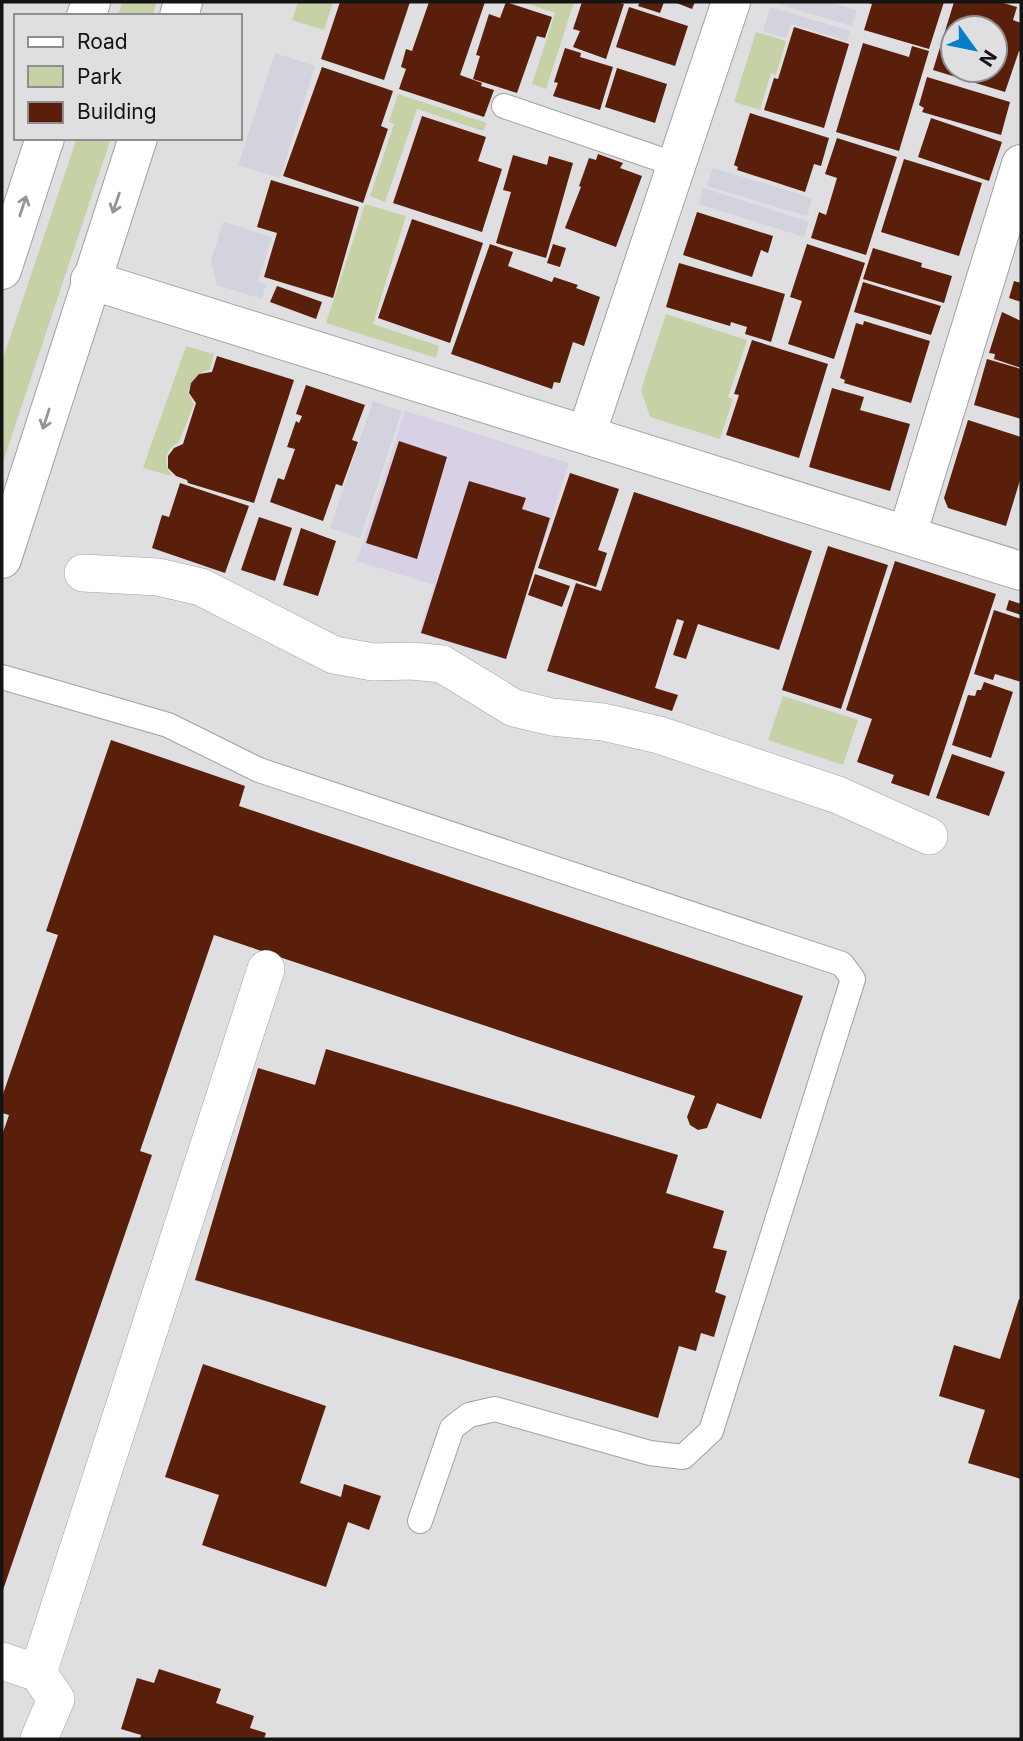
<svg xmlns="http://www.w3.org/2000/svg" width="1023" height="1741" viewBox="0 0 1023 1741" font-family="Inter,sans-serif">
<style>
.commercial{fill:#d8d1e6}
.built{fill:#d3d3de}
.green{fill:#c6d1a5}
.building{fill:#591f0a;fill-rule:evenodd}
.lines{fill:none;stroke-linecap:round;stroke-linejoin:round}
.service-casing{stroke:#a1a1a4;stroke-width:26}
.pedestrian-casing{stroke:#a1a1a4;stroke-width:38}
.minor-casing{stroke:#a1a1a4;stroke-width:40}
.tertiary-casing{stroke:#a1a1a4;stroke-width:40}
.service{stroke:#fff;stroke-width:24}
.pedestrian{stroke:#fff;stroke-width:37}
.minor{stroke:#fff;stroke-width:38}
.tertiary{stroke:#fff;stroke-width:38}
.oneway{stroke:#959596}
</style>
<rect width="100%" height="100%" fill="#dfdfe2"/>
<path class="commercial" d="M405,411L569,463L506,660L419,633L434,585L357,561Z"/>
<path class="built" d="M772,2H828L857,10L852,26Z
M770,7L850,31L847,41L791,24L786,38L763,31Z
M275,53L315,66L280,178L238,165Z
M713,168L812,198L807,216L707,186Z
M703,188L809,222L804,237L699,204Z
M223,222L272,237L258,281L266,284L262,299L217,285L211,261Z
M373,401L402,411L360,538L330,528Z"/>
<path class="green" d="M122,2H157L152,16H118Z
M298,2H333L324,30L292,20Z
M522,2H574L546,89L532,84L555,13Z
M756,32L786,41L776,75L771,73L760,110L734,102Z
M398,94L487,123L483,131L417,109L385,202L370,196L394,124L389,122Z
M77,138H111L2,465V361Z
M365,204L406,216L373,324L439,346L436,358L326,323Z
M666,314L747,340L728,397L733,399L720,439L650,417L641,390Z
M186,346L214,354L210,369C197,373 191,380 188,393L194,404L179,442C164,450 163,463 172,476L143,468Z
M783,696L858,720L843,765L768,740Z"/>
<path class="building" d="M340,2H410L384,80L321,59Z
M429,2H485L460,75L482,83L481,86L494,90L484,117L399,89L406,69L401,67L406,49L412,51Z
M506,2L552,17L545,38L537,36L517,93L473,79L480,56L476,55L489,14L500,18Z
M582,2H617L624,4L606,59L573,47L580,31L573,29Z
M640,2H664L660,13L638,6Z
M674,2H695L692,9Z
M866,2H944L929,49L864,30L872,4Z
M954,2H1000L1017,7L1013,20L1021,23V52L1019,51L1005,92L933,70ZM953,28H995V70H953Z
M629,7L688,26L675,66L616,47Z
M794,27L849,44L824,128L764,110L774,78L778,79Z
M863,43L909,57L912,46L929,51L899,151L836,132Z
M565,48L581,53L580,57L613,67L600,110L553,96L558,83L554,82Z
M322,67L393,91L381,126L388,129L363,203L283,176Z
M617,68L667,84L655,123L605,107Z
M927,77L1010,102L1001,135L922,112L924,108L919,105Z
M750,113L829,138L821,166L814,164L805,192L737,170L738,167L734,165Z
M422,116L486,137L478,161L502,169L482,232L393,203Z
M931,118L1002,142L989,181L918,157Z
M837,138L897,157L866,255L811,238L819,212L826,215L837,178L825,174Z
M598,154L623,163L620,168L642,176L616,247L565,228L581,187L579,186L589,158L596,160Z
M513,155L547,165L549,156L573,163L546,258L496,243L511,192L503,190Z
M904,159L982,183L959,256L881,232Z
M271,180L359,207L333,298L264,277L277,233L257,227Z
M697,212L773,236L768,253L761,250L752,277L683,255Z
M412,219L483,243L450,343L378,318Z
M490,244L513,252L508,266L552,282L554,277L578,285L576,288L600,297L584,346L573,342L560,383L554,382L552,389L451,354Z
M553,244L566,248L560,267L547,263Z
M807,244L865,263L834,359L788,344L802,301L790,297Z
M873,248L922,263L921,267L952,276L944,303L863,279Z
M679,263L785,294L771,342L745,334L747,327L731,322L730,326L666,307Z
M1014,281L1021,283V302L1009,298Z
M863,282L941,306L931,335L854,312Z
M277,286L322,302L316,319L270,302Z
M1002,312L1021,321V368L994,359L995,354L989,353Z
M864,321L930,341L911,403L844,383L845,380L840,378L856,323L863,325Z
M752,340L828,364L799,458L726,435L739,395L734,394Z
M217,356L294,380L254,503L188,483L187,480L176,476L168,468V456L174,448L183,444L196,403L189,393L191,383L199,374L212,372Z
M987,359L1021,369V419L974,405Z
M306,385L365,405L352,440L358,442L342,486L336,484L323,521L270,502L278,478L284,480L295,449L287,447L296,421L299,423L302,416L296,414Z
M832,388L864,397L860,410L910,424L890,491L809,467Z
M968,420L1021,437V477L1006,526L948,508L944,498Z
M399,441L447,457L417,559L366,543Z
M570,473L619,489L598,550L607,553L596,587L538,568Z
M469,481L526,498L522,509L550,518L506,659L421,633Z
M180,483L249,506L225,573L152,548L162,515L169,517Z
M634,492L812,551L779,650L698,624L686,659L673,655L684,621L677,619L655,688L678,695L672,711L547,671L576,583L601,591Z
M259,517L292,528L275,581L241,570Z
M301,528L336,541L318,596L283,585Z
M828,546L888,565L841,709L782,690Z
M895,561L996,594L929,796L891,783L894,775L857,762L872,719L846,710Z
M535,574L570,586L562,607L528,595Z
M1009,600L1021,604V615L1006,610Z
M994,610L1021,619V682L995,674L993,680L974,674Z
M984,682L1013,692L991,758L952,745L968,695L975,696L977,690H981Z
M111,740L245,786L239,806L803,996L761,1119L717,1103L707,1128L698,1130L690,1125L687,1117L695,1096L214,935L140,1151L152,1155L2,1593V1135L9,1115L2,1113V1097L58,935L46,931Z
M952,754L1005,772L989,816L936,798Z
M326,1049L678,1155L666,1193L724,1211L713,1248L727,1251L715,1292L726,1296L714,1337L701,1333L696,1351L679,1346L658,1418L195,1280L258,1068L315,1085Z
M1019,1299H1021V1479L968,1463L985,1410L939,1396L954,1345L1000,1359Z
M203,1364L326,1406L300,1483L341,1497L344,1484L381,1496L369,1530L348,1522L326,1587L202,1545L219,1495L165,1477Z
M159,1669L221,1689L216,1703L254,1716L250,1728L266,1733L264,1739H140L141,1735L121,1729L137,1678L154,1683Z"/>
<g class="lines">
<g class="service-casing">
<path id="service" d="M504,106L677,165
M2,677L168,725L259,770L842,964L853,979L711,1431L683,1457L650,1453L495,1409L469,1415L452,1428L420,1521"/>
</g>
<g class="pedestrian-casing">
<path id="pedestrian" d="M83,573L158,577L201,587L334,655L373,662L412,661L442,664L514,708L552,717L603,722L659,735L838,795L929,836
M2,1661L38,1673
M39,1739L56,1699L38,1673L266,969"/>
</g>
<g class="minor-casing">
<path id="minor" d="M90,280L1021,571
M586,435L731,2
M907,535L1021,164"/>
</g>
<g class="tertiary-casing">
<path id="tertiary" d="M86,16L91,2
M179,16L183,2
M2,270L45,138
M2,559L138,138"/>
</g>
<use href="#service" class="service"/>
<use href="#pedestrian" class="pedestrian"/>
<use href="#minor" class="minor"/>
<use href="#tertiary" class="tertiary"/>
</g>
<defs><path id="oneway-shaft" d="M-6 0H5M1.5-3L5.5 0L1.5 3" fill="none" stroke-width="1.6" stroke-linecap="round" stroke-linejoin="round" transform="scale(1.75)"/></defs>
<g class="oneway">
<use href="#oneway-shaft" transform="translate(116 203) rotate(109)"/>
<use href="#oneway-shaft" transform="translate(23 206) rotate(-72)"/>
<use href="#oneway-shaft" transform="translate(46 419) rotate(108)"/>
</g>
<rect width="1023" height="1741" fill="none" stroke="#141415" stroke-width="7"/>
<rect x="14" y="14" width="228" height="126" fill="#dfdfe2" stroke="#8e8e90" stroke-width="2"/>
<rect x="28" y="37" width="35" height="10" fill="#ffffff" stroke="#8e8e90" stroke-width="2"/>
<text x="77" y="49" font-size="21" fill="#141415">Road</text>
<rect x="28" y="66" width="35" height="21" fill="#c6d1a5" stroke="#8e8e90" stroke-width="2"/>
<text x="77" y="84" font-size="21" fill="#141415">Park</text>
<rect x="28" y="102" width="35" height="21" fill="#591f0a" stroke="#8e8e90" stroke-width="2"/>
<text x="77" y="119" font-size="21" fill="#141415">Building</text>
<g transform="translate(974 49) rotate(123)"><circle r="33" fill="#dfdfe2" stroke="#8e8e90" stroke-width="2"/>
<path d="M0-5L12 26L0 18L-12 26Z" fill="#067fc8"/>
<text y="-10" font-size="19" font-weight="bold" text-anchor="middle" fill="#141415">N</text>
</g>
</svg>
